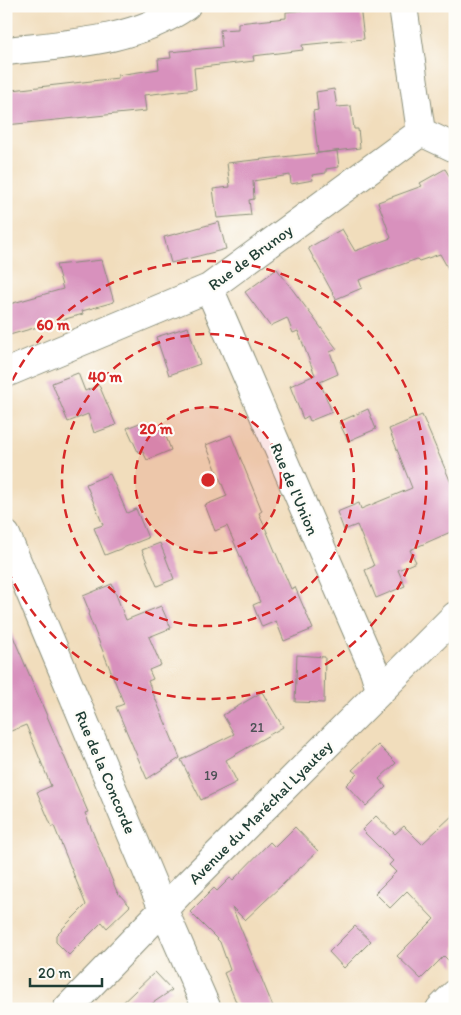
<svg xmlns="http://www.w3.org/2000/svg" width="461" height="1015" viewBox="0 0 461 1015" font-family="Itim,sans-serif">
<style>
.building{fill:#d891bd}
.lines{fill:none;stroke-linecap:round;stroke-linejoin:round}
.minor-casing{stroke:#888d78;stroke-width:30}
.minor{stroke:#fff;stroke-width:28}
.ring{fill:none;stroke:#d62828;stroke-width:2.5;stroke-dasharray:9 6}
.labels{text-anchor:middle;stroke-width:4.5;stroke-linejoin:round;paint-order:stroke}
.number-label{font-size:14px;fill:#4d5256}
.street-label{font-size:16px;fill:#1f3d34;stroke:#fdfcf7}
.centre{fill:#d62828;stroke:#fdfcf7;stroke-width:2.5}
.ring-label{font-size:15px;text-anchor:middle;font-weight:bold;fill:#d62828;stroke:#fdfcf7;stroke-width:4.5;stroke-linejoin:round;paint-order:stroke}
</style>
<rect width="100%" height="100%" fill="#fdfcf7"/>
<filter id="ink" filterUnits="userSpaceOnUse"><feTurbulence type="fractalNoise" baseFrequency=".02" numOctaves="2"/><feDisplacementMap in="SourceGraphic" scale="10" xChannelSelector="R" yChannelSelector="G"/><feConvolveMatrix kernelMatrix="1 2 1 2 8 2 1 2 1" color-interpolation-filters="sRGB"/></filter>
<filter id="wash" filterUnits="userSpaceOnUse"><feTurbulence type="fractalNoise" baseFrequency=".0096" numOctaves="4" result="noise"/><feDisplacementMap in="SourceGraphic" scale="20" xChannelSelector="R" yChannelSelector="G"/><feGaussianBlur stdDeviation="1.12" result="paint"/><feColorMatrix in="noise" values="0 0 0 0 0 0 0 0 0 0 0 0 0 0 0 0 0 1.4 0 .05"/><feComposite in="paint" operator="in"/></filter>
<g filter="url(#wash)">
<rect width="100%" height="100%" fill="#f1ddbc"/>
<g id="blocks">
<path class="building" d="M325,6H360L364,39L302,45L303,50L253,56L254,61L194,68L196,89L144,95L146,111L6,125V95L12,94V90L118,78V75L159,69L158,59L171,58L170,52L222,47L220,30L238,29V23L286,18V12L325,8Z
M334,89L337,107L351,106L354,129H358L360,148L318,153L313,111L318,110L316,92Z
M337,151L339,167L326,169V173L312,175L313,180L291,184L290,175L253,181L254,199L249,200L251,215L217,218L213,189L230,187L227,163Z
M445,169L455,185V281L440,254L419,261L417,259L359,280L362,288L336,299L308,248L342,229L355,251L391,238L378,202L422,186L420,183Z
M219,222L226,249L171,263L164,237Z
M102,260L114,302L82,311L83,314L6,336V305L63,289L56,265Z
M277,269L337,349L330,352L338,374L320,382L332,412L310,421L308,416L303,419L290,386L315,375L298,331L293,333L287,318L270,326L245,292Z
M188,327L200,364L169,375L156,337Z
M78,373L85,391L99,385L116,425L94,433L88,414L68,422L52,383Z
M368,409L376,429L348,441L339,422Z
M422,415L455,492V530L410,550L416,562L398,570L405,586L376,598L365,570L374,566L357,525L344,530L337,512L359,503L361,509L412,488L389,429Z
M142,422L164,431L171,450L147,460L142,450L138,452L127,428Z
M231,435L262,511L259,513L291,589L295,587L313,629L284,641L276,621L262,627L253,605L260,602L227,526L215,531L205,505L227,496L206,445Z
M110,474L127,513L136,509L148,538L105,555L94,528L103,525L86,484Z
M160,543L174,579L157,586L142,550Z
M112,584L126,620L161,606L171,628L149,637L161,665L149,670L153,679L148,681L180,758L147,779L116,707L124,704L88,614L90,613L83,596Z
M6,620L88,812L85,813L117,892L130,906L107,928L102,922L69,955L56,942V935L86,905L54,826L52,827L37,792L51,786L26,725L6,733Z
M297,655L325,657L324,703L295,702Z
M262,692L283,727L226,760L237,782L201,800L181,760L234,734L223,715Z
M378,745L396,763L379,779L386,787L366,806L346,785L357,774L352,770Z
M455,813V967L444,956L421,979L397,956L434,919L407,891L390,908L375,893L396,872L389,865L393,861L362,830L376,816L395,834L404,826L422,844Z
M295,827L318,851L245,920L232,907L274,1009H239L224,973L230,970L220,942L190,912L214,888L217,891L230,878L233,880L270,842L275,847Z
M355,926L371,941L344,968L329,952Z
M155,972L172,990L144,1009H116Z"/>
</g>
</g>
<g filter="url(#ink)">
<use href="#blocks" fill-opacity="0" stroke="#888d78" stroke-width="1"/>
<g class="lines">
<g class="minor-casing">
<path id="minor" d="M403,6L421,132L455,148
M6,51C67,44 134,42 186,6
M209,288L374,670L380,690
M6,373L209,288L421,132
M6,535L155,890L207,1009
M67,1009L184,888L455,616
M440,1009L455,994"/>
</g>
<use href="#minor" class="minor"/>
</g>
</g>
<circle cx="208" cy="480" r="73" fill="#d62828" fill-opacity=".12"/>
<g class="ring">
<circle cx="208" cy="480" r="73"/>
<circle cx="208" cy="480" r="146"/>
<path d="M6 394A219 219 0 1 1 6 566"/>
</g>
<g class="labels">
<g class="number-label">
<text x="257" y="732">21</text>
<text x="211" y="780">19</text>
</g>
<g class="street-label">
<text transform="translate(250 257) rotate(-36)" y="6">Rue de Brunoy</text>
<text transform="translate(295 489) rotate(67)" y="6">Rue de l'Union</text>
<text transform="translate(106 772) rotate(67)" y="6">Rue de la Concorde</text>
<text transform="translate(260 812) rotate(-45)" y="6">Avenue du Maréchal Lyautey</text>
</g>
</g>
<circle cx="208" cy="480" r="8" class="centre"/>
<g class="ring-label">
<text x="53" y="330">60 m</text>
<text x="105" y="382">40 m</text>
<text x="156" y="434">20 m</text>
</g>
<rect width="461" height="1015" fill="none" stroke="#fdfcf7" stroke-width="25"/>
<path d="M30 978v8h72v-8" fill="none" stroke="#1f3d34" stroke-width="2.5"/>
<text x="38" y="978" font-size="15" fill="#1f3d34" stroke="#fdfcf7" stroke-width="4" paint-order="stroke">20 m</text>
</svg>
